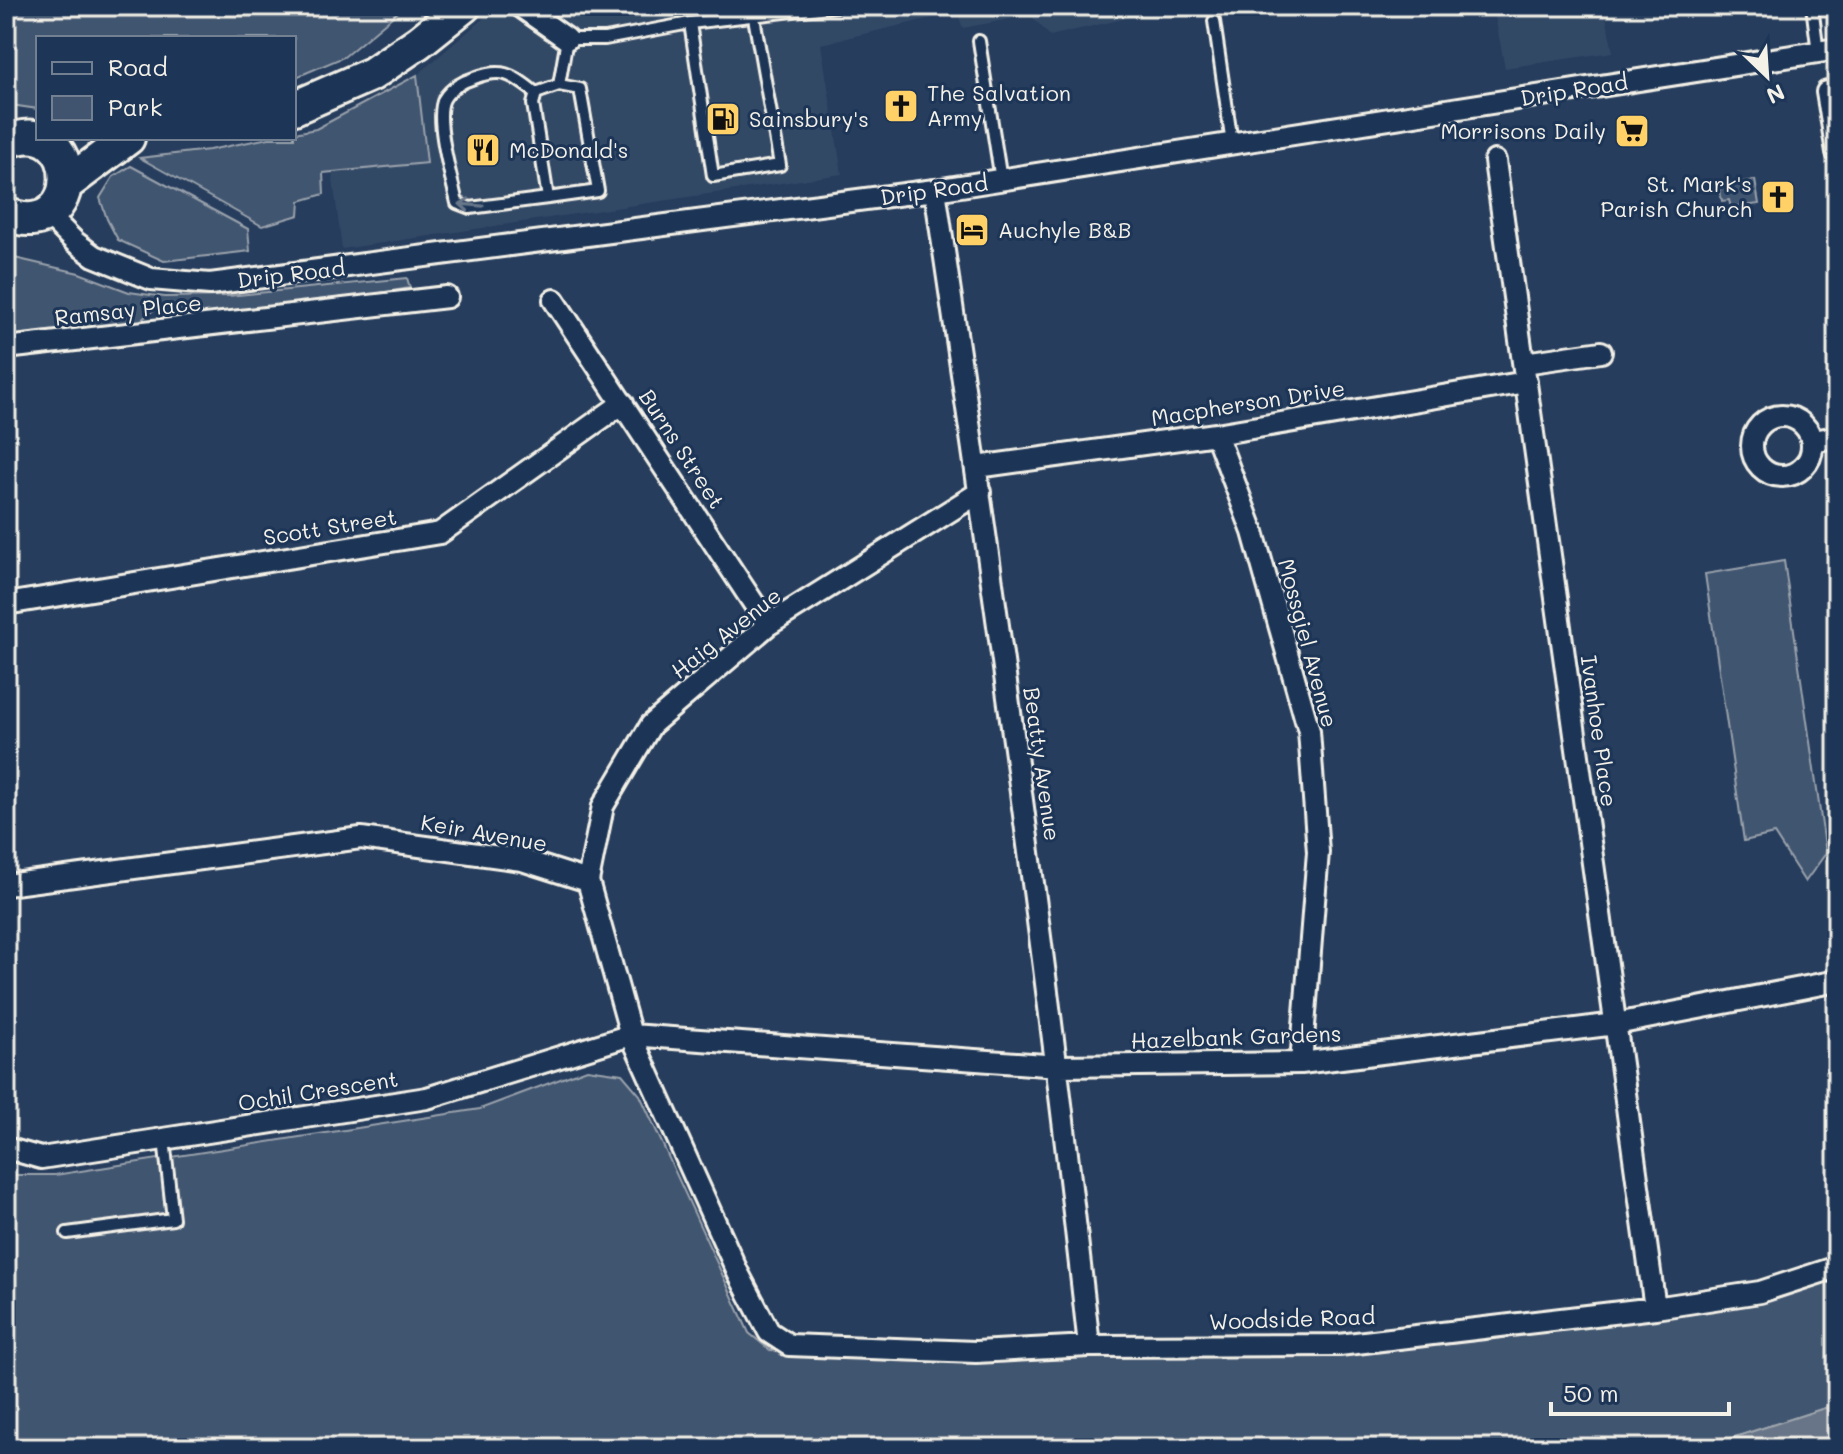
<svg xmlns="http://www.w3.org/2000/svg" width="1843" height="1454" viewBox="0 0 1843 1454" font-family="Mali,sans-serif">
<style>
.built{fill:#334966}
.green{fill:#40546f;stroke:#9aa2ac;stroke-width:2}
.water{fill:#677588;stroke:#9fa7ae;stroke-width:2}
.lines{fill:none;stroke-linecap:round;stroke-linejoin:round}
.lane-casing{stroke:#f4f1e8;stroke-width:16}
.street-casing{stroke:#f4f1e8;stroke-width:26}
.primary-casing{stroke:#f4f1e8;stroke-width:38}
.lane{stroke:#1d3557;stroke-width:10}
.street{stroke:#1d3557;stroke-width:20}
.primary{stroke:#1d3557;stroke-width:32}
.oneway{stroke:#68778a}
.labels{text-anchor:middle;stroke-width:6;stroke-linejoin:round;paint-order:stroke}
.street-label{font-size:22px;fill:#f4f1e8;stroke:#1d3557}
.poi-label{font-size:22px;fill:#f4f1e8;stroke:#1d3557;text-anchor:start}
</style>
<rect width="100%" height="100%" fill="#263d5d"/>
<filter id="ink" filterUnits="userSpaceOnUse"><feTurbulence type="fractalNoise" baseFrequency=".0125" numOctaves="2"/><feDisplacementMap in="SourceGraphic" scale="16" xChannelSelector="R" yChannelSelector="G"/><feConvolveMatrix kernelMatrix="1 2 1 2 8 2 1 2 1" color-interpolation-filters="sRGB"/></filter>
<g filter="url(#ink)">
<path class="built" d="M498,6H1015V18L963,28L957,12L821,44L842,174L342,249L332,172L427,163L417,75Z
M1022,6H1179L1050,36Z
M1493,6H1604L1613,52L1505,68Z"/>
<path class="green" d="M6,6H405L344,57L294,78V38H38V109L11,105L6,100Z
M417,75L427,163L323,173L324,194L300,201L299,215L262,226L140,158L209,150L269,138H294V133L316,129Z
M131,166L248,229L250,251L164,261L118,240L107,219L100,198L113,177Z
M1755,180L1759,204L1731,208L1729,200L1722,201L1719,186Z
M6,256L79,273L129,292L165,297L228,296L407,278L410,288L224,319L179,317L156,308L135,325L6,338Z
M1784,561L1826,853L1805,882L1774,834L1744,841L1705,574Z
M587,1069L622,1074L640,1095L749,1333L770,1350L881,1358L1347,1350L1499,1337L1783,1290L1837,1273V1404L1701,1448H6V1175H55L480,1109Z"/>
<path class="water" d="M1837,1404V1448H1701Z"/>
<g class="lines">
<g class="lane-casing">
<path id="lane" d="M1812,6L1818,52
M1214,21L1232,143
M690,23L713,176L780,165L752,6
M979,41L1001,180
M559,85L536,93L533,104L548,198L598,191L580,89L559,85L567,39H605L690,23L837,6
M536,93C512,75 504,67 474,78C464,81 450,88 444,99C434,118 452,180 457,203L470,208L548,198
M67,1233L173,1219L164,1139"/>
</g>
<g class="street-casing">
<path id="street" d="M520,6L567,39
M1827,92L1837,152
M1495,161L1655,1308
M935,190C992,575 1047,960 1089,1346
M47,214L75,242L94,256L151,279L210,284L935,190L1837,49
M554,300L768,625
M6,348L447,297
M1524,363L1601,352
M1752 446a30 30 0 1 1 60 0a30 30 0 1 1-60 0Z
M1216,434L1253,532L1309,731L1318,852L1301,1063
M1812,441L1837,437
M977,467L1216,434L1526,382
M6,604L440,533L623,403
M588,881L603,806L651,725L768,625L980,492
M6,885L361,838L522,860L588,881L631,1035L738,1273L769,1332L789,1345L976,1352L1089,1346L1339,1345L1655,1308L1760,1292L1837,1267
M6,1148L41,1158L427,1098L631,1035L1059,1066L1301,1063L1616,1024L1837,981"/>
</g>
<g class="primary-casing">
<path id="primary" d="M294,108L372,74L419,42L464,6
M6,142C85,108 86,247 6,214
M68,183L128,138"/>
</g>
<use href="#lane" class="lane"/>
<use href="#street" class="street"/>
<use href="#primary" class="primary"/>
</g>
<defs><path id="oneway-shaft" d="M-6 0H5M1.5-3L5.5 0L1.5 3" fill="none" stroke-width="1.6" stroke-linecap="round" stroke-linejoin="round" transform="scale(2)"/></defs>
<use class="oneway" href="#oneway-shaft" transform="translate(471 205) rotate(-175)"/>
</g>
<defs>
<g id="church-square" transform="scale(1.8)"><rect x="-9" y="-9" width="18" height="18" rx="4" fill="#ffd166" stroke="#1d3557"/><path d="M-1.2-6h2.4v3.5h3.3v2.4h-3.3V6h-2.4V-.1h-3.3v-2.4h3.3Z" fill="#111"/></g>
<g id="fuel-square" transform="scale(1.8)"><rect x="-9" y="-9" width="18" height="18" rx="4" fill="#ffd166" stroke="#1d3557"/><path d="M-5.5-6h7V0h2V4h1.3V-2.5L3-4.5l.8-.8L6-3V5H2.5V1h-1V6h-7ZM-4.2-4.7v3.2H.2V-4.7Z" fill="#111"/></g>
<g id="supermarket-square" transform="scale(1.8)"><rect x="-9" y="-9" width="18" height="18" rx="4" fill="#ffd166" stroke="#1d3557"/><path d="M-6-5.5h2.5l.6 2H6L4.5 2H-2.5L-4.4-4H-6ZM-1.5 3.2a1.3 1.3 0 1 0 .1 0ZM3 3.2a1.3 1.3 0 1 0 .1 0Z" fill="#111"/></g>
<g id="restaurant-square" transform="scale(1.8)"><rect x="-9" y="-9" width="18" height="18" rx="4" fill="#ffd166" stroke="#1d3557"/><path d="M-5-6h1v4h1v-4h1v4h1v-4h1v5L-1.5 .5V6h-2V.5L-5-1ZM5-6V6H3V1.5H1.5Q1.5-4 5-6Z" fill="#111"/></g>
<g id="hotel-square" transform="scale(1.8)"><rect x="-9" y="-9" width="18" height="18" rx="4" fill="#ffd166" stroke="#1d3557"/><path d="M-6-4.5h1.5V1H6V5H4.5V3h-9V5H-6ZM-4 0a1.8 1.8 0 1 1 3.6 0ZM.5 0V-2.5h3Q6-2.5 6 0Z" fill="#111"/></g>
</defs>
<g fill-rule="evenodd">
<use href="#church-square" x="901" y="106"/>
<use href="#fuel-square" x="723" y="119"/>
<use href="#supermarket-square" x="1632" y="131"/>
<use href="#restaurant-square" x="483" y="150"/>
<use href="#church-square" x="1778" y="197"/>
<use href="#hotel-square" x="972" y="230"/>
</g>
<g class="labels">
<g class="street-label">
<text transform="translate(1574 90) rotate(-9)" y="8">Drip Road</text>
<text transform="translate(934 190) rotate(-8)" y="8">Drip Road</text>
<text transform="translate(291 274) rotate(-7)" y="8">Drip Road</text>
<text transform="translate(128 310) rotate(-6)" y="8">Ramsay Place</text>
<text transform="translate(1248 403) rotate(-9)" y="8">Macpherson Drive</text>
<text transform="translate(682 449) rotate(57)" y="8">Burns Street</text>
<text transform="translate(330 527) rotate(-9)" y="8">Scott Street</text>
<text transform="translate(726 633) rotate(-38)" y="8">Haig Avenue</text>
<text transform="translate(1308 643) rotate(75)" y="8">Mossgiel Avenue</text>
<text transform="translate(1599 731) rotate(82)" y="8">Ivanhoe Place</text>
<text transform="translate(1042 764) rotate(82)" y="8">Beatty Avenue</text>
<text transform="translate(484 833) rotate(10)" y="8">Keir Avenue</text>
<text transform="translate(1236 1037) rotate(-2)" y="8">Hazelbank Gardens</text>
<text transform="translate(318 1091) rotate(-9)" y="8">Ochil Crescent</text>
<text transform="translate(1292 1319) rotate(-2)" y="8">Woodside Road</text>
</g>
<g class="poi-label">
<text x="927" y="101">The Salvation<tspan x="927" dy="25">Army</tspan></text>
<text x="749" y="127">Sainsbury's</text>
<text x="1606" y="139" text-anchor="end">Morrisons Daily</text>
<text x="509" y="158">McDonald's</text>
<text x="1752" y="192" text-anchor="end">St. Mark's<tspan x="1752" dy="25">Parish Church</tspan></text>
<text x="998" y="238">Auchyle B&amp;B</text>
</g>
</g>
<rect width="1843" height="1454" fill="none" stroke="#1d3557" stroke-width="32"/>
<rect x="16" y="16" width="1811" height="1422" fill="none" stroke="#f4f1e8" stroke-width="3" filter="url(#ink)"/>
<rect x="36" y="36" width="260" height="104" fill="#1d3557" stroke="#738091" stroke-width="2"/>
<rect x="52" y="62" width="40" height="12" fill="#1d3557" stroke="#738091" stroke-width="2"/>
<text x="108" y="76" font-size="24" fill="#f4f1e8">Road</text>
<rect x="52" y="96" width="40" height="24" fill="#40546f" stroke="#738091" stroke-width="2"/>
<text x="108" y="116" font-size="24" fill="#f4f1e8">Park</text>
<g transform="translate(1767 76) rotate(155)" stroke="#1d3557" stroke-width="6" paint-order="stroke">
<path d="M0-6L14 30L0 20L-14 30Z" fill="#f4f1e8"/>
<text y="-12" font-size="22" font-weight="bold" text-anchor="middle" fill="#f4f1e8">N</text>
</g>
<path d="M1551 1402v12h178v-12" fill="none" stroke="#f4f1e8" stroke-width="4"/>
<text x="1563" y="1402" font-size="24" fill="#f4f1e8" stroke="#1d3557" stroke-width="6" paint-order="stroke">50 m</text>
</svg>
